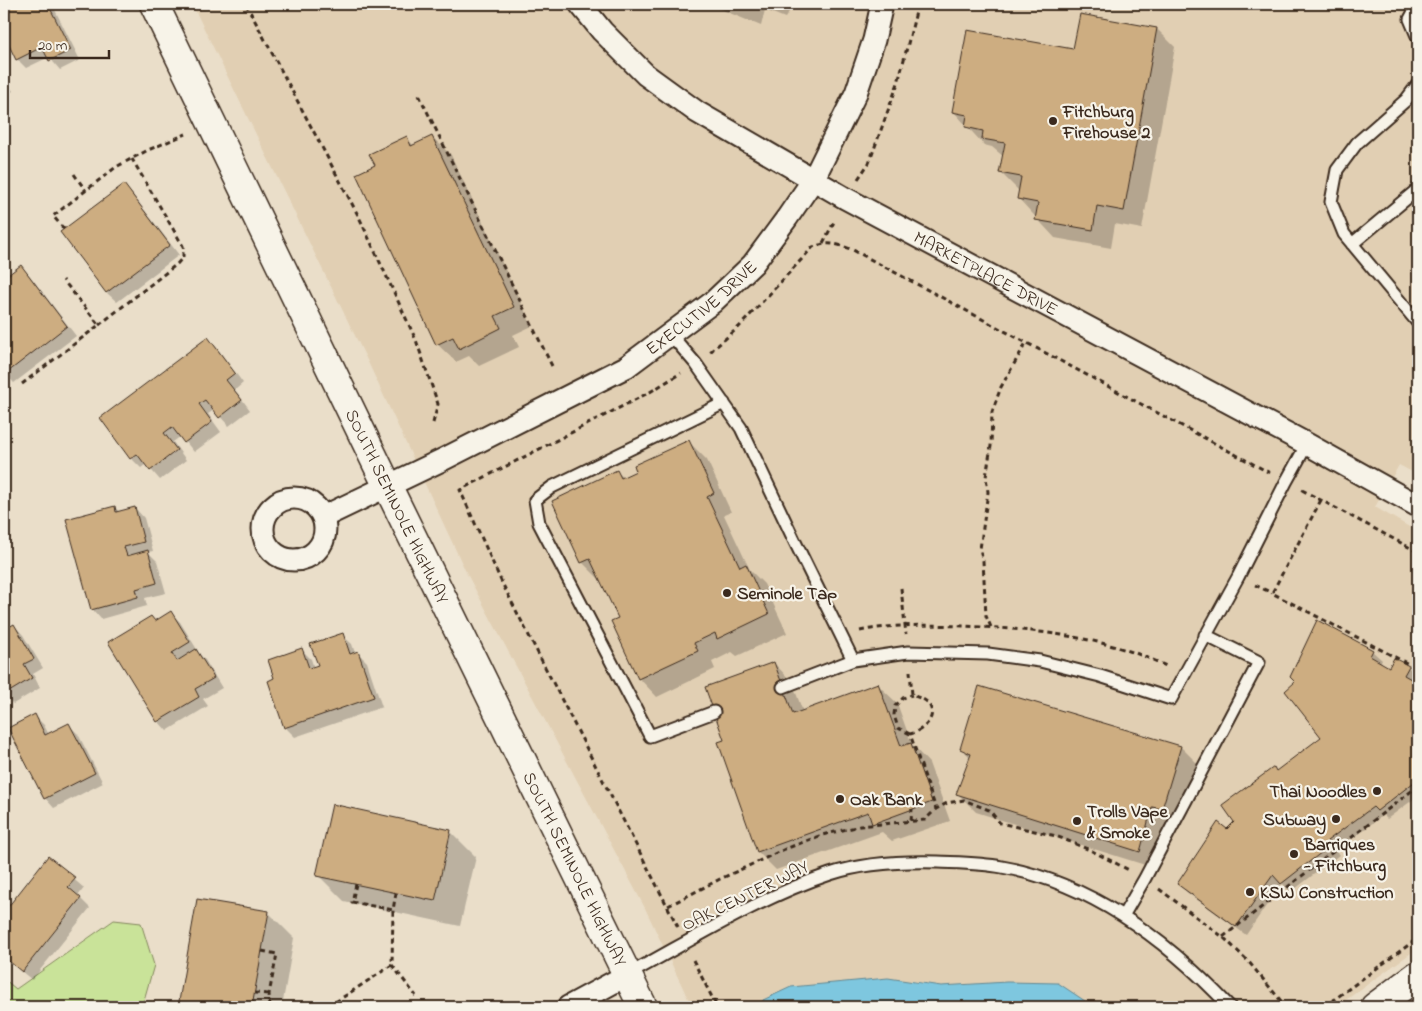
<svg xmlns="http://www.w3.org/2000/svg" width="1422" height="1011" viewBox="0 0 1422 1011" font-family="'Indie Flower',sans-serif">
<style>
.built{fill:#e1cfb3}
.green{fill:#c9e399;stroke:#82865c}
.water{fill:#7ec7df;stroke:#638892}
.shadow{fill:#0003}
.building{fill:#cdad81;stroke:#3b2a1e}
.lines{fill:none;stroke-linecap:round;stroke-linejoin:round}
.lane-casing{stroke:#3b2a1e;stroke-width:15}
.street-casing{stroke:#3b2a1e;stroke-width:25}
.secondary-casing{stroke:#3b2a1e;stroke-width:31}
.path{stroke:#3b2a1e;stroke-width:3;stroke-dasharray:5 4;stroke-linecap:butt}
.lane{stroke:#f7f3e8;stroke-width:11}
.street{stroke:#f7f3e8;stroke-width:21}
.secondary{stroke:#f7f3e8;stroke-width:28}
.poi-dot{fill:#3b2a1e;stroke:#f7f3e8;stroke-width:2}
.labels{text-anchor:middle;stroke-width:4.5;stroke-linejoin:round;paint-order:stroke}
.poi-label{font-size:18px;font-weight:bold;fill:#3b2a1e;stroke:#f7f3e8;text-anchor:start}
.street-label{font-size:18px;fill:#3b2a1e;stroke:#f7f3e8}
</style>
<rect width="100%" height="100%" fill="#eadec9"/>
<filter id="ink" filterUnits="userSpaceOnUse"><feTurbulence type="fractalNoise" baseFrequency=".02" numOctaves="2"/><feDisplacementMap in="SourceGraphic" scale="10" xChannelSelector="R" yChannelSelector="G"/><feConvolveMatrix kernelMatrix="1 2 1 2 8 2 1 2 1" color-interpolation-filters="sRGB"/></filter>
<g filter="url(#ink)">
<path class="built" d="M192,4H1418V475L1399,465L1375,507L1418,532V948L1336,1007H692L645,908L467,574L368,362Z"/>
<path class="green" d="M114,920L141,923L154,965L142,1007H4V979L16,989Z"/>
<path class="water" d="M888,978L941,986L1007,982L1058,983L1094,1007H762L763,1000L791,987Z"/>
<path class="shadow" d="M4,4H52L80,60L60,70L49,57L26,68L17,59L4,32Z
M708,4H794L785,18L765,10L761,26Z
M803,4H814L812,8Z
M1157,29L1175,47L1142,229L1115,224L1111,248L1055,238L1019,199V191L1001,173L1004,157L992,147L984,145L954,112L1074,50Z
M4,79L13,91L4,97Z
M432,137L451,155L532,326L513,335L519,347L479,366L469,356L456,362L437,344L376,166L406,138L414,146Z
M123,185L133,195L179,255L117,302L107,293L62,232Z
M21,266L30,276L76,336L14,383L4,372V279Z
M208,339L217,348L243,383L235,390L250,410L229,426L214,410L208,414L221,432L194,452L181,436L173,442L186,460L160,480L146,464L141,468L131,458L102,419Z
M688,441L707,460L731,512L724,515L750,570L764,584L787,633L737,656L732,652L712,662L715,669L657,697L639,678L620,619L601,581L582,562L617,472L624,478Z
M114,507L120,512L135,508L144,518L153,551L148,552L157,561L166,593L145,598L147,606L101,619L92,609Z
M171,613L180,622L198,651L197,652L205,660L222,688L203,699L208,706L167,731L158,721L156,622Z
M14,625L23,635L43,668L33,674L40,688L13,704L4,695V631Z
M342,635L352,644L355,653L357,652L367,662L382,707L295,737L286,728L270,681L276,679L302,650L311,659L314,668L319,666Z
M1372,651L1382,660L1380,664L1389,669L1408,667L1418,676L1414,682L1418,684V796L1387,819L1383,815L1336,851L1339,855L1291,892L1282,883L1246,935L1188,893L1178,884L1235,822L1274,769L1277,772L1323,737Z
M774,663L792,682L803,712L878,685L897,703L912,745L929,763L950,821L892,841L882,832L776,870L758,852L719,743L726,741Z
M34,715L44,725L49,735L69,725L78,734L103,783L54,808L45,798Z
M1181,747L1199,765L1181,827L1170,824L1158,869L976,812L958,794L971,758L962,749Z
M450,831L476,857L460,926L344,901L318,875Z
M49,858L84,888L78,896L90,908L32,980L4,957V914Z
M198,901L268,912L294,938L282,1007H179Z"/>
<path class="building" d="M4,4H48L71,50L49,61L42,47L16,60L4,35Z
M1080,14L1157,28L1124,211L1097,206L1093,230L1035,220L1038,203L1017,199L1021,177L999,173L1005,143L982,139L983,131L965,127L967,115L952,112L967,30L1073,49Z
M407,136L411,146L432,136L514,307L495,316L501,328L459,349L453,337L436,345L356,174L375,165L369,154Z
M124,184L170,245L106,293L60,232Z
M21,265L67,326L4,375V278Z
M208,337L235,373L226,380L242,400L219,418L205,400L199,404L212,422L184,443L172,427L164,433L177,450L150,471L137,454L130,459L100,418Z
M689,440L714,493L707,497L740,567L746,564L769,614L717,639L715,633L694,643L698,651L638,679L611,621L618,618L590,559L581,563L552,501L617,470L621,478L636,471L634,465Z
M115,506L116,512L135,507L144,542L124,547L127,556L148,550L157,583L136,589L138,597L91,610L66,519Z
M171,611L190,642L172,653L177,661L196,649L214,678L195,689L199,697L157,722L108,642L151,616L155,621Z
M1317,620L1373,650L1370,656L1389,667L1394,658L1409,666L1404,675L1418,683V779L1377,811L1373,807L1327,841L1331,845L1281,884L1273,875L1236,927L1177,884L1218,822L1227,829L1234,822L1222,805L1274,767L1276,771L1321,737L1285,691L1295,682L1290,677Z
M14,624L34,659L24,664L32,678L4,695V630Z
M343,633L350,654L358,651L374,697L284,728L268,681L274,678L268,660L302,648L309,668L318,665L310,644Z
M774,662L793,714L878,683L901,746L911,743L932,802L872,824L868,812L757,852L718,742L724,740L705,687Z
M979,686L1181,746L1162,809L1152,807L1140,852L956,794L971,754L960,749Z
M35,714L45,735L69,723L95,773L44,799L8,728Z
M332,804L451,830L435,901L316,876Z
M48,856L76,878L68,887L81,898L22,972L4,957V912Z
M197,899L269,911L252,1007H178Z"/>
<g class="lines">
<g class="lane-casing">
<path id="lane" d="M1418,4L1410,19L1418,38
M1418,84L1406,100L1357,143L1337,170L1331,202L1344,234L1418,323
M1352,244L1418,189
M671,335L696,364L741,428L796,544L853,660L908,652L988,654L1040,661L1100,676L1171,699L1238,577L1286,482L1307,444
M783,687L853,660
M714,712L650,736L539,523L535,500L552,487L724,403
M1123,916L1145,878L1259,662L1205,635
M627,975C692,940 760,897 830,874C864,863 902,861 938,862C960,863 981,863 1002,867C1092,883 1169,942 1230,1007"/>
</g>
<g class="street-casing">
<g id="street">
<path id="s1" d="M580,4L602,31L646,75L697,112L845,198L1307,444L1418,506"/>
<circle cx="294" cy="529" r="31"/>
<path id="s2" d="M323,517L444,459L626,367L713,302L753,264L787,218L813,180L856,93L874,40L882,4"/>
<path d="M568,1007L627,975"/>
</g>
</g>
<g class="secondary-casing">
<g id="secondary">
<path id="s3" d="M154,4L387,485L643,1007"/>
<path d="M1375,1007L1418,975"/>
</g>
</g>
<path class="path" d="M246,4L359,217L416,340L438,404L433,423
M419,95L552,366
M74,174L86,191
M858,179L869,163L898,83L918,4
M64,229L53,216L116,167L148,150L186,134
M823,243L835,220
M99,325L177,264L183,257V246L132,159
M710,352L739,327L813,247C829,241 837,244 853,250L1270,473
M22,384L99,325L63,280
M1302,490L1418,552
M1321,500L1272,593L1418,669
M1255,585L1272,593
M901,588L906,634
M991,627L986,616L983,561L980,549L988,492L986,477L991,446L992,412L1001,387L1026,343
M860,631C893,624 929,625 963,626C1030,629 1107,636 1168,667
M910,671L912,695C916,697 923,698 927,702C940,716 923,731 910,734L936,809
M910,734L898,728L894,715L895,706L903,698L912,695
M911,821L912,809
M356,884L352,902L393,910
M1159,889L1223,937L1248,961L1286,1007
M396,893L393,910L392,965L416,996
M668,906L720,879L785,849L822,835L860,826L925,820L936,809L947,803L964,800L989,810L1000,823L1056,836L1090,850L1129,870
M678,927L502,583L460,490L650,392L681,373
M1223,937L1418,786
M262,951L277,954L269,994L270,1007
M693,960L717,1007
M254,993L269,994
M328,1007L392,965
M1324,1007L1418,938"/>
<use href="#lane" class="lane"/>
<use href="#street" class="street"/>
<use href="#secondary" class="secondary"/>
</g>
</g>
<g class="poi-dot">
<circle cx="1053" cy="121" r="5"/>
<circle cx="727" cy="593" r="5"/>
<circle cx="1377" cy="791" r="5"/>
<circle cx="840" cy="799" r="5"/>
<circle cx="1336" cy="819" r="5"/>
<circle cx="1077" cy="821" r="5"/>
<circle cx="1294" cy="854" r="5"/>
<circle cx="1250" cy="892" r="5"/>
</g>
<g class="labels">
<g class="poi-label">
<text x="1063" y="117">Fitchburg<tspan x="1063" dy="21">Firehouse 2</tspan></text>
<text x="737" y="599">Seminole Tap</text>
<text x="1367" y="797" text-anchor="end">Thai Noodles</text>
<text x="850" y="805">Oak Bank</text>
<text x="1087" y="817">Trolls Vape<tspan x="1087" dy="21">&amp; Smoke</tspan></text>
<text x="1326" y="825" text-anchor="end">Subway</text>
<text x="1304" y="850">Barriques<tspan x="1304" dy="21">- Fitchburg</tspan></text>
<text x="1260" y="898">KSW Construction</text>
</g>
<g class="street-label">
<text dy="6" stroke="none"><textPath href="#s1" startOffset="491">MARKETPLACE DRIVE</textPath></text>
<text dy="6" stroke="none"><textPath href="#s2" startOffset="434">EXECUTIVE DRIVE</textPath></text>
<text dy="6" stroke="none"><textPath href="#s3" startOffset="558">SOUTH SEMINOLE HIGHWAY</textPath></text>
<text dy="6" stroke="none"><textPath href="#s3" startOffset="962">SOUTH SEMINOLE HIGHWAY</textPath></text>
<text transform="translate(745 895) rotate(-26)" y="6">OAK CENTER WAY</text>
</g>
</g>
<rect width="1422" height="1011" fill="none" stroke="#f7f3e8" stroke-width="20"/>
<rect x="10" y="10" width="1402" height="991" fill="none" stroke="#3b2a1e" stroke-width="2" filter="url(#ink)"/>
<path d="M30 50v8h79v-8" fill="none" stroke="#3b2a1e" stroke-width="2.5"/>
<text x="38" y="50" font-size="15" fill="#3b2a1e" stroke="#f7f3e8" stroke-width="4" paint-order="stroke">20 m</text>
</svg>
